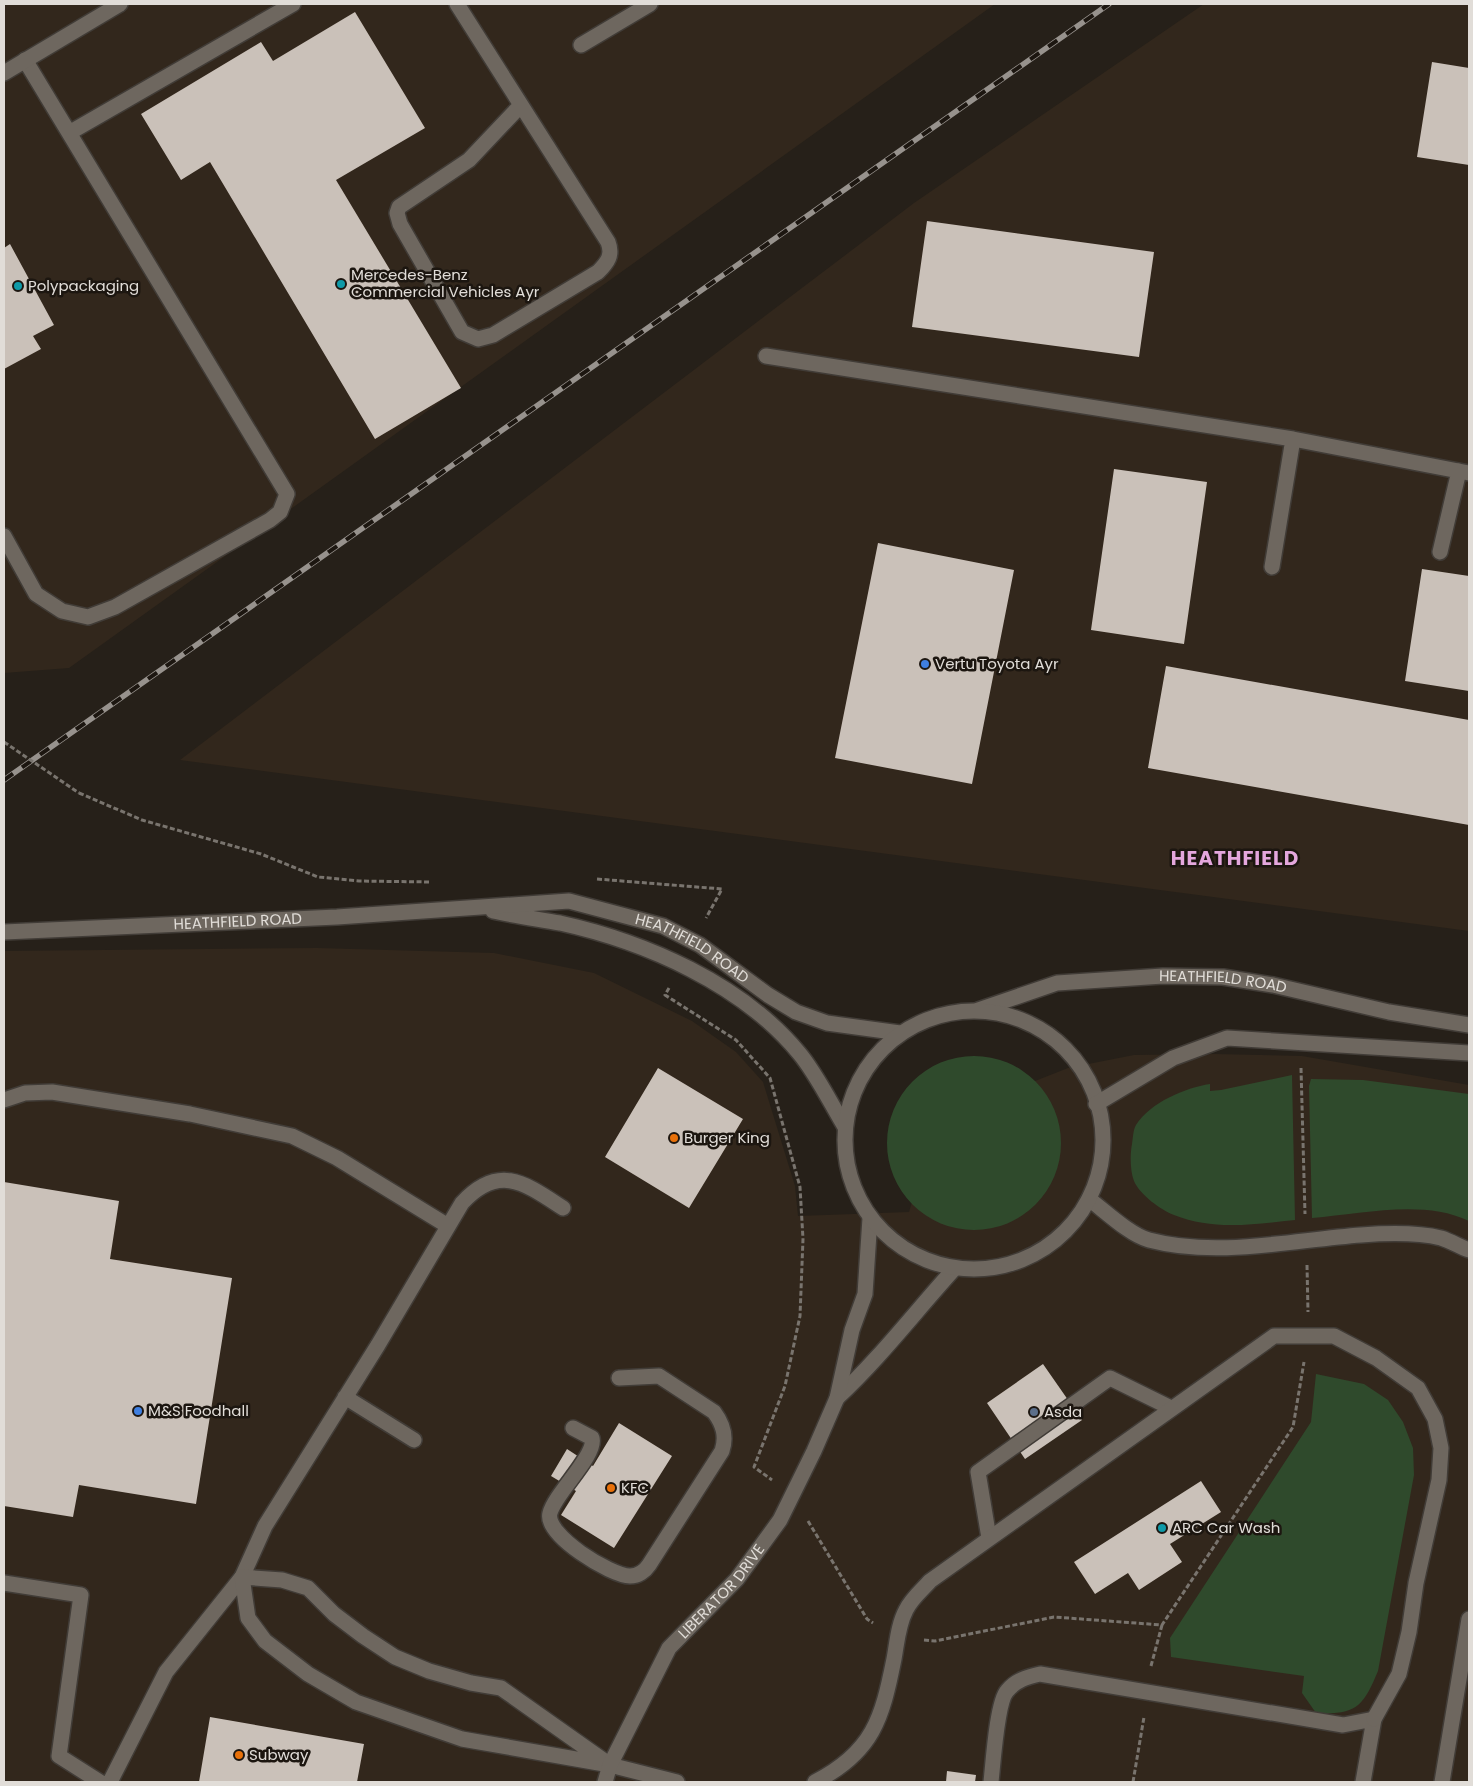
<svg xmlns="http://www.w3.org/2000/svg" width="1473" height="1786" viewBox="0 0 1473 1786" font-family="Poppins,sans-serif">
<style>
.built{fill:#32271c}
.green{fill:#2f4a2c}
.building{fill:#cac1b9}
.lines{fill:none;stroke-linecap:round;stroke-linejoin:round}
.lane-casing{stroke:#413c37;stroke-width:18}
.street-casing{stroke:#413c37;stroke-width:18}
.secondary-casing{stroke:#413c37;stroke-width:18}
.path{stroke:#79746e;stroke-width:3;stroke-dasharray:5 2.5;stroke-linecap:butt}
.lane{stroke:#6e675f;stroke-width:15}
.street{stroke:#6e675f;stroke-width:15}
.secondary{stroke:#6e675f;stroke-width:15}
.rail-casing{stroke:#97928d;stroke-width:5.5}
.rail{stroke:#1c1610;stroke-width:4;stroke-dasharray:11;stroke-linecap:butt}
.path-bridge{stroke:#79746e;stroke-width:3;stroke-dasharray:5 2.5;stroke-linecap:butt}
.culture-dot{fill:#0f9aa8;stroke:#1c1610;stroke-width:2}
.shop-dot{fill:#3f7fe0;stroke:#1c1610;stroke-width:2}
.food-dot{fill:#e8710a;stroke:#1c1610;stroke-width:2}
.service-dot{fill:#5c6f8a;stroke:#1c1610;stroke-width:2}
.labels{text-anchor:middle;stroke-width:5;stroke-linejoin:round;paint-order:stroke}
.poi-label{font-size:15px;fill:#e1ddd8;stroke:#1c1610;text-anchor:start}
.street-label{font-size:15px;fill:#e1ddd8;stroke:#1c1610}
.district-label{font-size:20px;font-weight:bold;letter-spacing:1px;fill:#e4a7dd;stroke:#1c1610}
</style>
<rect width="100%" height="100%" fill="#262019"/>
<path class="built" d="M4,4H995L69,668L4,673Z
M1204,4H1469V931L180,760L914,203Z
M317,948L494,953L594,973L692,1021L736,1052L763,1082L795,1186L798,1216L909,1212L917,1185L1025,1085L1068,1068L1134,1055L1214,1054L1302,1056L1469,1085V1782H4V951Z"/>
<path class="green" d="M887 1143a87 87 0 1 1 174 0a87 87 0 1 1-174 0Z
M1292,1075L1295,1220C1255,1224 1213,1231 1174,1215C1161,1210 1140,1195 1134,1181C1130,1171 1130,1154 1132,1144C1133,1138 1133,1130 1136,1125C1151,1102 1185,1088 1210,1084V1091L1221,1090Z
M1311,1079L1363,1080L1469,1094V1221C1423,1199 1362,1214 1312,1218L1309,1086Z
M1316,1374L1364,1384L1388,1400L1403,1422L1413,1448L1414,1475L1378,1671C1363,1707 1356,1715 1316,1713L1302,1693L1304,1676L1171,1657L1170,1638L1311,1422Z"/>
<path class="building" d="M355,12L425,128L336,180L461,388L375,439L210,162L181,180L141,114L261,42L273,61Z
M1432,62L1469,68V165L1417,157Z
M927,221L1154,252L1139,357L912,327Z
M10,244L54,325L33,336L41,349L4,369V248Z
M1114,469L1207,482L1184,644L1091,630Z
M878,543L1014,570L972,784L835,758Z
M1422,569L1469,576V691L1405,681Z
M1166,666L1469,720V825L1148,768Z
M658,1068L743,1119L689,1208L605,1157Z
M4,1182L119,1201L110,1259L232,1278L196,1504L79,1485L73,1517L4,1506Z
M1043,1364L1082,1420L1025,1459L987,1403Z
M619,1423L672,1456L614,1548L561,1515L576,1491L551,1476L567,1449L593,1466Z
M1201,1481L1221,1512L1170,1544L1182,1562L1139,1590L1128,1573L1095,1594L1074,1562Z
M210,1717L364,1744L357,1782H199Z
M947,1771L976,1775L975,1782H946Z"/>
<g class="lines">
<g class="lane-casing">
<path id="lane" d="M457,4L608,242C613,255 608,262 598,272L493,335L478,339L462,332L400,224L397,213L399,207L469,160L521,105
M69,133L293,4
M766,356L1293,439
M4,536L36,594L62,611L88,617L115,607L270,520L280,512L287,494L25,60
M1440,552L1459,471
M1272,567L1293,439L1469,473
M4,1100L25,1093L52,1092L190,1114L292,1136L337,1158L448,1226
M345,1397L414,1440
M573,1428L592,1438C597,1455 555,1493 550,1513C544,1535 611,1576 630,1576C638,1576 645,1571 649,1565L722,1451C727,1436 723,1424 714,1412L659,1376L619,1378
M989,1538L978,1472L1110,1378L1171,1408
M4,1583L81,1595L59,1756L100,1782
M110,1782L166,1672L242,1577L265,1526L378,1345L462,1203C499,1163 525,1183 563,1208
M991,1782C993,1764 997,1702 1007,1691C1016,1680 1027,1677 1040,1674L1343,1725L1374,1719L1363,1782"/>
</g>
<g class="street-casing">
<g id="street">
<path d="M581,45L650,4"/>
<path d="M4,73L120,4"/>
<path d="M1089,1199C1105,1211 1130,1235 1149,1240C1217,1258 1292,1240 1361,1235C1387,1233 1416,1232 1441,1238C1451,1241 1460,1247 1469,1250"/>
<path d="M837,1398C880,1358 915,1312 955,1268"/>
<path d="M610,1765L501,1688L471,1683L429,1671L395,1657L363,1636L334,1614L308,1588L282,1580L242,1577L248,1618L265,1641L308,1674L356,1702L462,1739L610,1765L677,1782"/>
<path id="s1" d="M605,1782L610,1765L669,1648L737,1579L780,1520L814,1451L837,1398L852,1330L865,1294L870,1218"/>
<path d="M815,1782C873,1752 882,1719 894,1659C897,1643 898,1625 906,1610C911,1599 922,1590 930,1581L1274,1336H1334L1376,1358L1418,1388L1435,1419L1441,1448L1439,1480L1416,1583L1409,1632L1399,1674L1374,1719"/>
<path d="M1442,1782L1469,1619"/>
</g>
</g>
<g class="secondary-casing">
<g id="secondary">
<path d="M493,911C515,916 538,919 560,923C646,942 742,984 799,1053C816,1073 831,1104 845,1127"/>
<path id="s2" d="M4,932L337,917L569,901L663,926L700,945L768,995L796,1012L827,1023L900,1033"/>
<path id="s3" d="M978,1010L1057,983L1163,976L1223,977L1273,985L1389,1012L1469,1025"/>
<circle cx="974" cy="1140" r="129"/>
<path d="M1096,1104L1173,1058L1227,1038L1469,1053"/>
</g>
</g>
<path class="path" d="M79,793L142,820L261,854L318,877L359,881L431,882
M597,879L722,889L706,918
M669,988L665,995L736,1040L770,1078L800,1187L803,1239L800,1316L785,1386L754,1467L772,1480
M1301,1068L1305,1214
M1307,1265L1308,1312
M808,1521L867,1619L873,1623
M924,1640L935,1641L1054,1617L1162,1625L1293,1427L1304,1362
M1151,1666L1162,1625
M1133,1782L1144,1717"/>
<use href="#lane" class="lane"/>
<use href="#street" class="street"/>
<use href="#secondary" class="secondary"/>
<g class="rail-casing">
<path id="rail" d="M4,780L1109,4"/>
</g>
<use href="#rail" class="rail"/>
<path class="path-bridge" d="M4,742L79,793"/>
</g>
<g class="culture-dot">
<circle cx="341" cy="284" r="5"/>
<circle cx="18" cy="286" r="5"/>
<circle cx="1162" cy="1528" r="5"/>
</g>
<g class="shop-dot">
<circle cx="925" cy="664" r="5"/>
<circle cx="138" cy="1411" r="5"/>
</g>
<g class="food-dot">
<circle cx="674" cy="1138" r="5"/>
<circle cx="611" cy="1488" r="5"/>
<circle cx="239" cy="1755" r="5"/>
</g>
<circle class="service-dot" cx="1034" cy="1412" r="5"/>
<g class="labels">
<g class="poi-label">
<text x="351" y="280">Mercedes-Benz<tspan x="351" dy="17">Commercial Vehicles Ayr</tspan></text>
<text x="28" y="291">Polypackaging</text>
<text x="935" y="669">Vertu Toyota Ayr</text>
<text x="684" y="1143">Burger King</text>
<text x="148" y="1416">M&amp;S Foodhall</text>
<text x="1044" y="1417">Asda</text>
<text x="621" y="1493">KFC</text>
<text x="1172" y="1533">ARC Car Wash</text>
<text x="249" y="1760">Subway</text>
</g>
<g class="street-label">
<text dy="5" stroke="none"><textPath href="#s2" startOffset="234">HEATHFIELD ROAD</textPath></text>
<text dy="5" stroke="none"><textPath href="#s2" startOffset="699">HEATHFIELD ROAD</textPath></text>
<text dy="5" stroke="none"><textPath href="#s3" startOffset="250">HEATHFIELD ROAD</textPath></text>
<text dy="5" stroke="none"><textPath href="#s1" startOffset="226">LIBERATOR DRIVE</textPath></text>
</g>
<g class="district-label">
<text x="1235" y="865">HEATHFIELD</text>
</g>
</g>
<rect width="1473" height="1786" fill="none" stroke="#e1ddd8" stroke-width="10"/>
</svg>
